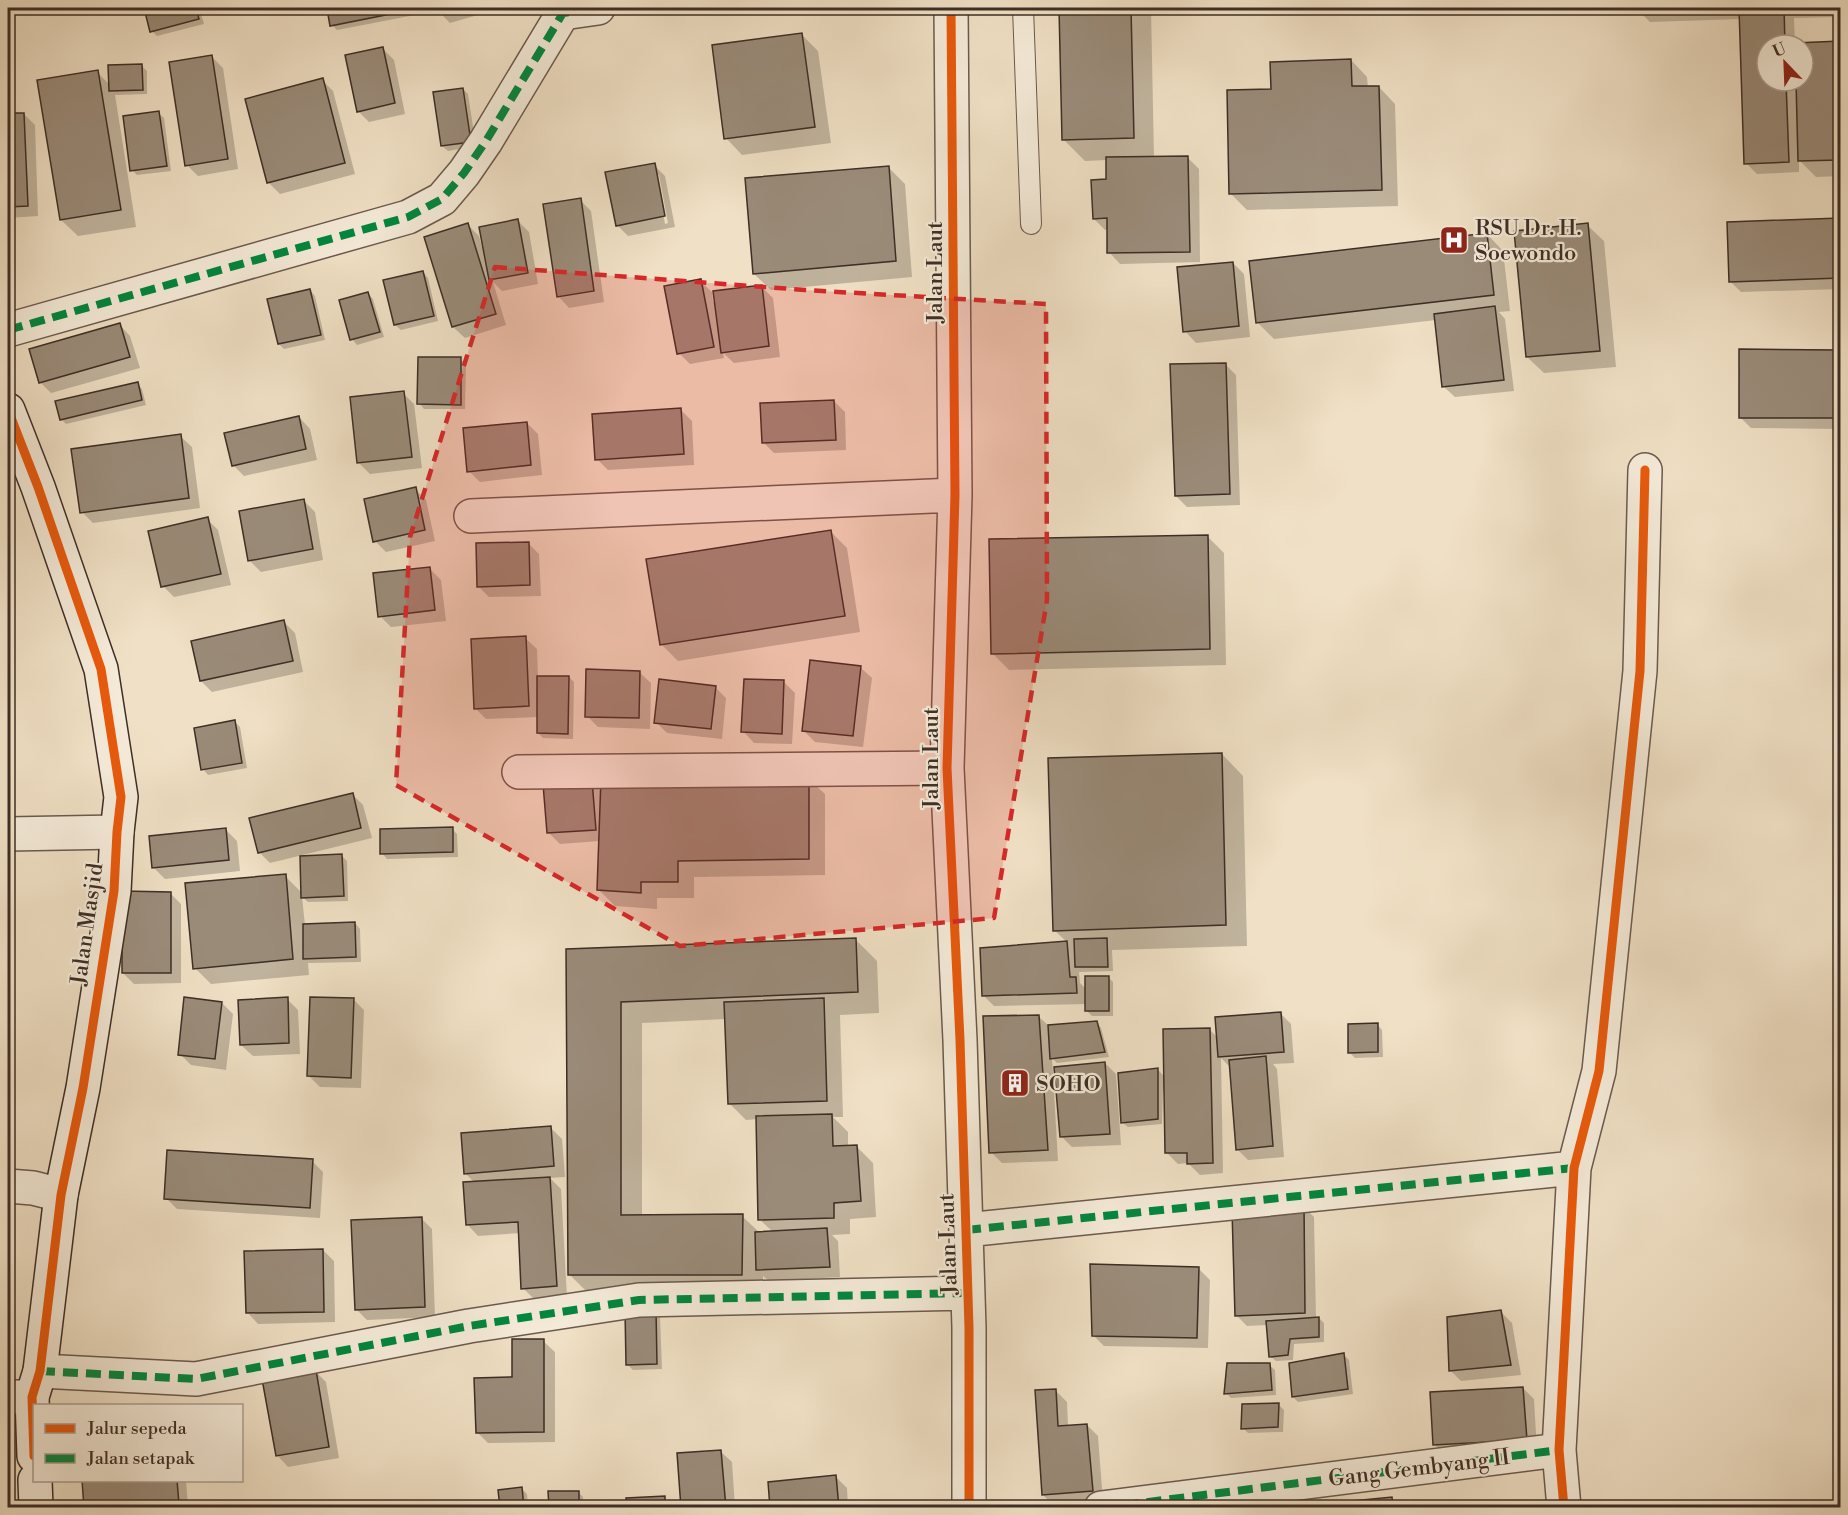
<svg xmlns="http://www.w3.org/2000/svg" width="1848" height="1515" viewBox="0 0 1848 1515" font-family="'Libre Bodoni',serif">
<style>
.shadow{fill:#0003;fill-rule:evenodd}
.building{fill:#9a8b79;stroke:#3d2e26;stroke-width:1.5}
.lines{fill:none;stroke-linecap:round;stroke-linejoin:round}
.lane-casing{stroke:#6a5a4e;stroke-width:22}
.street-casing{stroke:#6a5a4e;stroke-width:36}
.secondary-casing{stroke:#3d2e26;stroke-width:36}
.lane{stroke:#f5ebd9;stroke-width:20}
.street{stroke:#f5ebd9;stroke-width:33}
.secondary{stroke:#f5ebd9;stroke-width:33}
.quiet{stroke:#00873e;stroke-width:8;stroke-dasharray:15 8;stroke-linecap:butt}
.cycleway-casing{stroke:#f5ebd9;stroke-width:13}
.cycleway{stroke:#e8590c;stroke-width:9}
.marked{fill:#d62828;fill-opacity:0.2;stroke:#d62828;stroke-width:4.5;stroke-dasharray:12 8;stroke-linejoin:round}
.labels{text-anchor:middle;stroke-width:4.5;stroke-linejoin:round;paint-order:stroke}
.poi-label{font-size:22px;fill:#3d2e26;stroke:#f5ebd9;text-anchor:start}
.street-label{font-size:22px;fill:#3d2e26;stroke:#f5ebd9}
</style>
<rect width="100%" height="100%" fill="#f0e0c5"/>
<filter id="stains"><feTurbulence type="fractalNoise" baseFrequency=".00333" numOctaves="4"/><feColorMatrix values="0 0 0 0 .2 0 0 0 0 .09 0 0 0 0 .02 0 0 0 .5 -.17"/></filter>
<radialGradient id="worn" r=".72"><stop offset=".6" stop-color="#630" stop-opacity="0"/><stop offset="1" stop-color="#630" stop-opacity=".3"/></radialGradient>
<path class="shadow" d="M146,8H199L204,24L157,36L152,31Z
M250,8H270L255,12Z
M343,8H414L415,15L337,30L332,25L329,10Z
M438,8H502L450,23L439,12Z
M1060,8H1151L1154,158H1188L1199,169L1200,262L1120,264L1109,252V229L1105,230L1094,219L1108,180L1107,160L1085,161L1063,139Z
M1222,8H1410L1226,11Z
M1636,8H1840V17L1794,18L1795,44L1840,42V176L1816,177L1799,160V172L1757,174L1746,163L1741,19L1650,22ZM1767,45H1803V81H1767Z
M802,35L818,51L831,143L742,155L726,138Z
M383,49L394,60L405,114L369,122L358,111Z
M212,57L223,68L238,169L198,176L187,165Z
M1351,60L1367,77L1368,88L1379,87L1395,104L1398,206L1247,210L1230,193L1273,90Z
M142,66L147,71V94L115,95L136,227L78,236L61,220L97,72L110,85Z
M322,80L333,91L355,174L280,194L269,183L247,100Z
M463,89L468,94L476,146L448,151L442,146Z
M158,113L164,118L171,171L137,175L132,170Z
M24,114L35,125L38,216L8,218V115Z
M654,165L665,176L675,227L628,236L617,225ZM656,175H659L668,223L665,224Z
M888,167L905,184L912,277L771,290L754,274Z
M580,200L591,211L604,302L569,308L558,296Z
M1840,219V289L1741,292L1730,281L1728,223Z
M518,221L529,232L538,284L502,291L493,282L506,325L465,338L453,327L426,238L468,225L479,236L482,247Z
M1587,225L1604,241L1616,367L1544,373L1527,357Z
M1487,234L1503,251L1510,311L1499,312L1505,319L1514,391L1455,397L1443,386L1436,320L1274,339L1257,322Z
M1233,263L1244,274L1250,337L1196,343L1185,331Z
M423,272L428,278L438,321L401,330L395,325Z
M700,281L712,292L713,302L762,287L773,298L780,357L734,363L723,353L724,358L690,364L679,353Z
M310,290L315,296L325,340L284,349L279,344Z
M368,293L373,299L384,337L357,345L352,339Z
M119,324L130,336L140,368L51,393L40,382Z
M1740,351H1840V429L1751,428L1740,417Z
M460,359L466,364L465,409H424L419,403Z
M1225,364L1236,375L1240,505L1187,507L1176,496Z
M137,383L142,389L146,405L66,424L61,419Z
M403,393L414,404L422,468L370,474L359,463Z
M834,401L845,412L846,450L774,453L763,442Z
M681,410L692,421L694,465L608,470L597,459Z
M299,417L310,429L317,460L244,476L233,465Z
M527,423L538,434L542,475L480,482L469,471Z
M180,436L192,447L200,508L93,523L82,512Z
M415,489L426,500L435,541L386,552L375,541Z
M304,501L315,512L323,560L261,572L250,561Z
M207,519L218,530L231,585L174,597L163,586Z
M831,532L847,548L860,632L678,661L661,644Z
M1207,536L1224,553L1226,665L1009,670L992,653Z
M528,543L539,554L541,596L489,597L478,586Z
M430,569L441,580L446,621L391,627L380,616Z
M284,622L295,633L303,672L212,692L201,681Z
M525,638L537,649L538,677H569L574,682L573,739L543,738L538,733V717L486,719L475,708Z
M860,667L872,678L863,747L815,742L804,731Z
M639,672L651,683L650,729L598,727L587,716Z
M784,682L795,693L792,744L754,743L743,731Z
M715,687L726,698L722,739L667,733L656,722Z
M235,722L240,727L247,768L208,775L203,769Z
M1222,754L1243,776L1247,946L1112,950L1113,971L1079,972L1080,983L1087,990L1108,977L1113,982V1016H1092L1087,1011V1004L994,1006L983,995L1067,942L1054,930Z
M808,778L825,794V875L694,877V898H657V909L615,906L599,890L600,841L560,844L549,833L592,781L602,791Z
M352,794L363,805L372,838L270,863L259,852Z
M452,829L457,834L458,857L387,859L382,853Z
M226,830L237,841L240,871L165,879L154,868Z
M342,856L347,861L348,901L308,902L302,897L305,925L355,923L360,929L361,962L308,963L309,975L211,984L195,968L285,876L302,893Z
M170,893L181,904V983L134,984L123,973Z
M856,940L877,961L879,1013L840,1015L843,1117H833L848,1132V1147L856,1146L873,1163L876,1217L850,1219V1234L832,1235L838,1241L840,1277L769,1281L763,1276V1296H591L569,1274L567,951ZM726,1019L729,1103L746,1120L758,1119L760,1220L773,1232L760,1233L742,1216H642V1023Z
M287,999L298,1010L300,1054L253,1056L241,1045Z
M353,999L364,1010L361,1088L320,1087L309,1076Z
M222,1003L233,1014L226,1070L191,1065L180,1054Z
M1280,1013L1291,1024L1294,1063L1273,1064L1277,1069L1284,1157L1248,1160L1237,1149L1231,1068L1221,1058L1223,1173L1200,1175L1188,1163L1178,1164L1167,1153L1165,1090H1163L1162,1124L1128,1127L1122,1122L1158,1070L1165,1077L1209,1029L1218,1038Z
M1038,1016L1049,1026L1096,1022L1101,1028L1109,1057L1057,1063L1052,1058L1058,1161L1002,1163L991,1152Z
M1377,1024L1382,1030L1383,1057L1355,1058L1350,1053Z
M1105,1063L1116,1074L1121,1145L1072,1147L1061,1136Z
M551,1128L562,1139L565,1177L550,1178L561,1189L567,1297L534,1299L523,1288L520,1233L478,1236L467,1224L475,1183L465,1173Z
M312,1161L323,1172L320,1218L177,1209L166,1198Z
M1303,1206L1314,1217L1316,1318H1319L1324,1323V1342L1294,1344L1293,1360L1276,1361L1270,1356L1268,1325L1247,1326L1236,1315Z
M421,1218L432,1229L435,1317L367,1320L356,1309Z
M323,1250L334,1261L335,1322L258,1324L247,1312Z
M1199,1269L1210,1280L1208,1348L1104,1346L1093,1335Z
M626,1311L660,1316L662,1369L633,1370L628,1365Z
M1501,1312L1512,1323L1521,1375L1461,1381L1450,1370Z
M543,1341L555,1352V1442L488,1443L477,1432L513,1379Z
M1344,1355L1349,1360L1353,1394L1298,1402L1293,1397Z
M1269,1365L1275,1370L1276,1395L1231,1398L1226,1393Z
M315,1371L326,1382L339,1458L288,1467L277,1455Z
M1523,1388L1534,1399L1537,1451L1446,1456L1435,1445Z
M1056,1391L1067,1402L1068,1426L1087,1425L1098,1436L1103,1502L1054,1506L1043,1495L1036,1392Z
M1279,1405L1284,1410L1283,1432L1248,1433L1243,1428Z
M720,1451L732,1462L735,1508H683Z
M836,1477L847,1488L848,1508H772Z
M83,1480H186L188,1508H85Z
M522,1489L527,1494L528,1508H502Z
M578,1492L583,1497V1508H550Z
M664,1497L674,1508H628Z
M1391,1498L1396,1503L1397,1508H1344Z"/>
<path class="building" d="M144,8H196L199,19L150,32Z
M335,8H410L411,10L330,26L327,9Z
M1059,8H1131L1134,138L1062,140Z
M1739,8H1784L1785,45H1767V81H1786L1789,162L1744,164Z
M802,33L815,127L724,139L712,45Z
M1840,41V160L1798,161L1796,81H1803V45H1795V43Z
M383,47L395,103L357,112L345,55Z
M212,55L228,159L185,166L169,62Z
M1351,59L1352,86H1379L1382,190L1229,194L1227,90L1271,89L1270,62Z
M142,64L143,90L109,91L108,65Z
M98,70L121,210L60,220L37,80Z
M323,78L345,163L267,183L245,99Z
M463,88L471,142L441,146L433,92Z
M159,111L167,166L130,171L123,116Z
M8,113H24L28,206L8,207Z
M1188,156L1190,252L1107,253V218L1093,219L1091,180L1106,179V157Z
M655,163L665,216L616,226L605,172Z
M889,166L896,261L753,274L745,178Z
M581,198L594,291L557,297L543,204Z
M1840,218V278L1729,282L1727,222Z
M518,219L528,273L489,280L479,227Z
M468,223L496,314L452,327L424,237Z
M1588,223L1600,351L1526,357L1514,231Z
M1487,233L1494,295L1256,323L1249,261Z
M1233,262L1239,326L1183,332L1177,267Z
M423,271L434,316L394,325L383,280Z
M701,279L714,347L677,354L664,286Z
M762,285L769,346L721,353L713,291Z
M310,289L321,335L278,344L267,299Z
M368,292L380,332L350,340L339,300Z
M1495,306L1504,380L1442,387L1434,314Z
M120,323L130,357L39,383L29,349Z
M1739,349L1840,350V418H1739Z
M418,357H461V405L417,404Z
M1226,363L1230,494L1175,496L1170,364Z
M138,382L142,400L60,420L55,401Z
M404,391L412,457L357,463L350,397Z
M834,400L836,440L762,443L760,403Z
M681,408L684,454L595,460L592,414Z
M299,416L306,449L232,466L224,433Z
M527,422L531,465L467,472L463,428Z
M181,434L189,498L80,513L71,449Z
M416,487L425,530L373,542L364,499Z
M304,499L313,549L248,561L239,511Z
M208,517L221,574L161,587L148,531Z
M831,530L845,616L660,645L646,559Z
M1208,535L1210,649L991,654L989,539Z
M529,542L530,585L477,587L476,543Z
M430,567L435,610L378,617L373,573Z
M284,620L293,661L200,681L191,641Z
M526,636L529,706L474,709L471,639Z
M810,660L861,666L853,736L802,731Z
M586,669L640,671L639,718L585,717Z
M537,676H569L568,734L537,733Z
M659,679L716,686L711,729L654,723Z
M744,679L784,680L782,734L741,732Z
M235,720L242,763L201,770L194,728Z
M1222,753L1226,925L1053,931L1048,758Z
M809,776V859L678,861V882H641V893L597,890L601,778Z
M592,780L596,830L547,833L543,784Z
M353,793L361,828L258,853L249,818Z
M453,827V852L380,854V829Z
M226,828L229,860L152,868L149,836Z
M342,854L344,896L301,898L300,856Z
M286,874L293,959L193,969L185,883Z
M122,891L171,892V973H122Z
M355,922L356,957L303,959V924Z
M856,938L858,992L621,1002V1215L743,1214L742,1275H568L566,949Z
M1107,938L1108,967H1075L1074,939Z
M1067,941L1070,977H1076L1077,993L982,996L980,948Z
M1085,976H1109V1011H1085Z
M184,997L222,1002L215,1059L178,1055Z
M288,997L289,1043L240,1045L238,1000Z
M310,997L354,998L351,1078L307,1076Z
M824,998L827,1101L728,1104L724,1002Z
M1281,1012L1284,1052L1218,1057L1215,1017Z
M1039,1015L1048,1150L989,1153L983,1016Z
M1097,1021L1105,1052L1050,1059L1048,1025Z
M1378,1023V1052L1348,1053V1024Z
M1210,1028L1213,1163L1187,1164V1153H1165L1163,1029Z
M1266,1056L1273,1146L1236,1150L1229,1060Z
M1105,1062L1110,1134L1060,1137L1054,1067Z
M1158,1068V1119L1121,1123L1118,1073Z
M832,1114L833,1146L857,1145L861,1201L834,1203V1218L758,1220L756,1116Z
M551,1126L554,1166L464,1174L461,1133Z
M167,1150L313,1159L310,1208L164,1199Z
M550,1177L557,1286L521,1289L518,1222L466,1225L463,1182Z
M1304,1204L1305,1313L1235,1316L1232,1210Z
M422,1217L425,1307L355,1310L351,1220Z
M827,1228L830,1267L756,1270L755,1232Z
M323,1249L324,1312L246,1313L244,1251Z
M1090,1264L1199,1267L1197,1338L1092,1336Z
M656,1309L657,1364L626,1365L625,1310Z
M1501,1310L1511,1365L1449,1371L1447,1317Z
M1319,1317V1337L1290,1339L1288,1355L1269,1357L1266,1321Z
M512,1339H544V1432L476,1433L474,1378L512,1377Z
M1344,1353L1348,1389L1292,1397L1289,1363Z
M1227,1363H1270L1272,1390L1224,1394Z
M316,1370L329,1447L276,1456L262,1379Z
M1523,1387L1527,1440L1433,1445L1430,1392Z
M1056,1389L1058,1426L1087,1424L1093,1491L1042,1495L1035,1390Z
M1279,1403L1278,1427L1241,1429L1242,1404Z
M721,1450L726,1508H681L677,1453Z
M836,1475L839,1508H770L768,1482Z
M82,1480H177L179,1504L138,1508H84Z
M522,1487L524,1508H500L498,1490Z
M548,1491H579V1508H549Z
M665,1496V1508H626V1498Z
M1392,1497L1393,1508H1343L1342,1502Z"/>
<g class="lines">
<g class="lane-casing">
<path id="lane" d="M1023,8L1031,224"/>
</g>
<g class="street-casing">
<path id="street" d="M951,8L955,495L947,768L960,1040L969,1328V1508
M8,330L408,217L442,199L464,173L486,141L563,13L598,8
M471,516L955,495
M519,772L947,768
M8,834L117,832
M8,1186L33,1188L61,1195
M966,1230L1574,1168
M40,1371L196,1379L469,1326L639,1300L968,1293
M8,1397H32
M1101,1508L1559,1450
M1564,1508L1559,1450L1574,1168L1599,1071L1640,671L1645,470"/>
</g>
<g class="secondary-casing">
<path id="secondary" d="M8,410L38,487L101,669L121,797L117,832L114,891L83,1088L61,1195L40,1371L32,1397L34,1456
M35,1480L36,1508"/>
</g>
<use href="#lane" class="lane"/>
<use href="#street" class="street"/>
<use href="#secondary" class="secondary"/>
<path class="quiet" d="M8,330L408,217L442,199L464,173L486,141L563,13L598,8
M966,1230L1574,1168
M40,1371L196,1379L469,1326L639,1300L968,1293
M1101,1508L1559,1450"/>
<g class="cycleway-casing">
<path id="cycleway" d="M951,8L955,495L947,768L960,1040L969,1328V1508
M8,410L38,487L101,669L121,797L117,832L114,891L83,1088L61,1195L40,1371L32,1397L34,1456
M1564,1508L1559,1450L1574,1168L1599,1071L1640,671L1645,470"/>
</g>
<use href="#cycleway" class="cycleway"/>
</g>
<path class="marked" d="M495,267L805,290L1046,304L1047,600L994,918L680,946L396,785L410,537Z"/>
<defs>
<g id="hospital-square" transform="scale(1.5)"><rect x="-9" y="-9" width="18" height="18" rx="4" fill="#8f2418" stroke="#f5ebd9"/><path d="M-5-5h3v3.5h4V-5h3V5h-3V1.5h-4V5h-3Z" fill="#fff"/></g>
<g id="building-square" transform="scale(1.5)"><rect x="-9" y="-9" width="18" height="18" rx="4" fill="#8f2418" stroke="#f5ebd9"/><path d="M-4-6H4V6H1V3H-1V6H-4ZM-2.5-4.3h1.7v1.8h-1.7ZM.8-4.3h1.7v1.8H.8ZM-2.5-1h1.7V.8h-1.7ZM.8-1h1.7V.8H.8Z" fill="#fff"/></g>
</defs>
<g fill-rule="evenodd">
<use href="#hospital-square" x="1454" y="240"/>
<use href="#building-square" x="1015" y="1083"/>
</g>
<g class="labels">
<g class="poi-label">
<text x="1475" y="235">RSU Dr. H.<tspan x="1475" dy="25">Soewondo</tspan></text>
<text x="1036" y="1091">SOHO</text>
</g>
<g class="street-label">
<text transform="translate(934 272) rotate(-90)" y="8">Jalan Laut</text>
<text transform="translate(930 758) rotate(-90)" y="8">Jalan Laut</text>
<text transform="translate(86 924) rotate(-82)" y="8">Jalan Masjid</text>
<text transform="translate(947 1244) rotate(-92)" y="8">Jalan Laut</text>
<text transform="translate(1419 1467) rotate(-7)" y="8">Gang Gembyang II</text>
</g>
</g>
<rect width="1848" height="1515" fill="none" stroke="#f0e0c5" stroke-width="30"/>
<rect x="9" y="9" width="1830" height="1497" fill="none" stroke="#3d2e26" stroke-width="3"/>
<rect x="15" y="15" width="1818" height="1485" fill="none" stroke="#3d2e26" stroke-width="1.5"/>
<rect x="33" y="1404" width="210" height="78" fill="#f5ebd9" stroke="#ab9f91" stroke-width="1.5"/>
<rect x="45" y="1424" width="30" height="9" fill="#e8590c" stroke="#ab9f91" stroke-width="1.5"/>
<text x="87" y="1434" font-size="18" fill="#3d2e26">Jalur sepeda</text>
<rect x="45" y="1454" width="30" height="9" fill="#00873e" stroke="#ab9f91" stroke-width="1.5"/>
<text x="87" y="1464" font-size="18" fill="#3d2e26">Jalan setapak</text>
<g transform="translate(1785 63) rotate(337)"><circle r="28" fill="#f5ebd9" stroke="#ab9f91" stroke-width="1.5"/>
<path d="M0-4.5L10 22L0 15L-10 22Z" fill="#8f2418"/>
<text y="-9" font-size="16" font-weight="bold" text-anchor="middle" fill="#3d2e26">U</text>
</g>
<rect width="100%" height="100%" filter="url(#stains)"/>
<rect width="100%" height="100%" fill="url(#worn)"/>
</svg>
